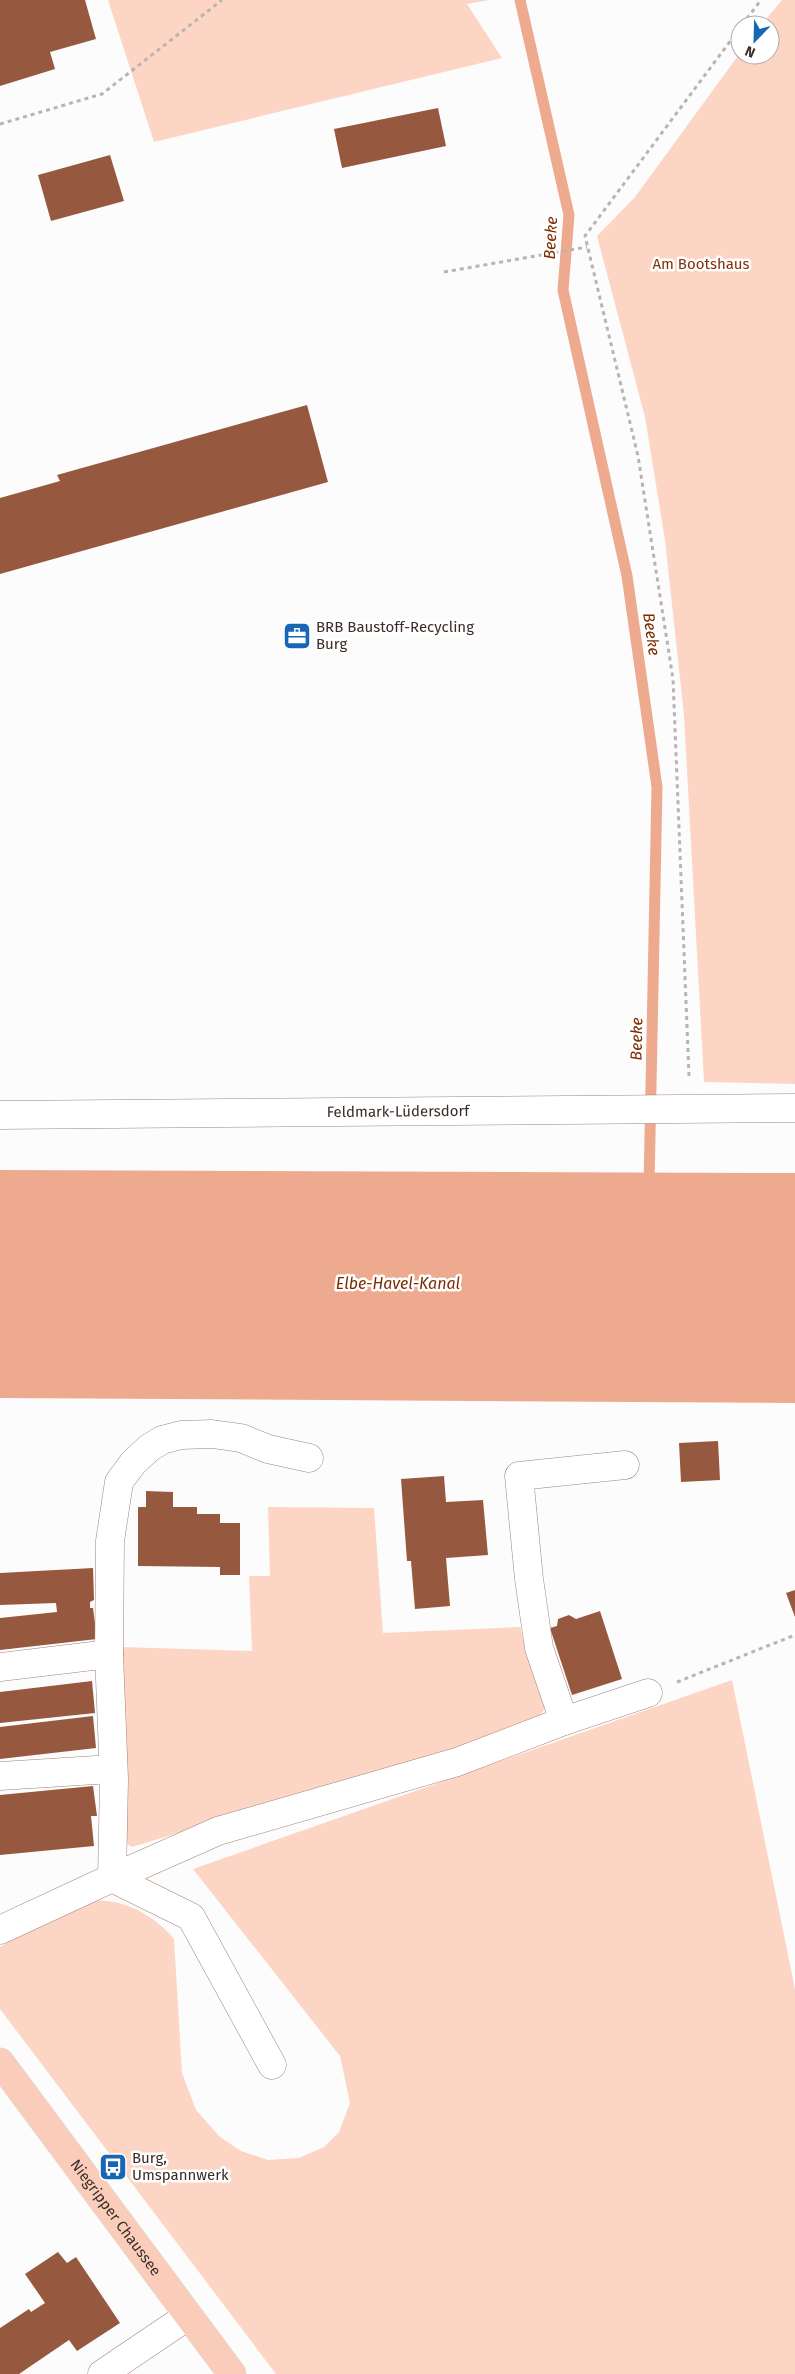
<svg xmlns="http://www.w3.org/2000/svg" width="795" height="2374" viewBox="0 0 795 2374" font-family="'Fira Sans',sans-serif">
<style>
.green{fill:#fdd5c5}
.water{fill:#eeaa8e}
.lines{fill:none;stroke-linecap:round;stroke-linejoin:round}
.stream{stroke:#eeaa8e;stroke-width:11}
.building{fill:#96593f}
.minor-casing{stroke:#a48376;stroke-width:29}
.major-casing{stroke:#dcd9d8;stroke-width:29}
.path{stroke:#b9b4b2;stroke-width:3;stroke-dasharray:4 4;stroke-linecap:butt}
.minor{stroke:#fff;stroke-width:28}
.major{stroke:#facdbb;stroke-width:28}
.labels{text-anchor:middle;stroke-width:5;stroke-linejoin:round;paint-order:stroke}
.park-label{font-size:15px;fill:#813207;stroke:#fff}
.poi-label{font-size:15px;fill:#3a2c27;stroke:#fff;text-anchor:start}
.street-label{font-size:15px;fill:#3a2c27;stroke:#fff}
.water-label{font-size:16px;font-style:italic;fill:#7b2c00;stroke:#fff}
</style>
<rect width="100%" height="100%" fill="#fcfcfc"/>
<path class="green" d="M108,0H489L467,4L502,58L154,142Z
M782,0H795V1084L704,1082L684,715L665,540L645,417L597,236L635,197L740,53V55H770V25H761Z
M268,1507L374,1508L383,1633L520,1627L527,1654L546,1705C541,1719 531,1723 519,1729L132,1847L126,1843L120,1647L252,1651L249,1576H270Z
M732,1680L795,1989V2374H276L0,2009V1947C23,1934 54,1913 78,1904C113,1892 153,1913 174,1939L182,2073L196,2110L220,2137L241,2151L268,2160L299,2158L324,2147L339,2132L350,2103L340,2056L193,1869Z"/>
<path class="water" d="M0,1170L795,1173V1403L0,1398Z"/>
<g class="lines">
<path class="stream" d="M520,0L569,215L563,290L627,576L657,787L649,1186"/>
</g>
<path class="building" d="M0,0H85L96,39L50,52L55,69L0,86Z
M438,108L446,146L342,168L334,129Z
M110,155L124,201L51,221L38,175Z
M307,405L328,482L0,574V498L60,481L57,475Z
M718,1441L720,1480L681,1482L679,1443Z
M444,1476L446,1502L483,1500L488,1555L446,1558L450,1606L415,1609L411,1561H407L401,1479Z
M146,1491L173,1492V1507H197V1514H220V1523H240V1575H220V1567L138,1566V1507H146Z
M93,1568L94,1600L90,1602V1608H93L97,1639L0,1650V1618L57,1612L56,1603L0,1605V1573Z
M795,1590V1617L786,1593Z
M600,1611L622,1679L572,1695L550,1628L557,1626L558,1619L569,1615L576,1619Z
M92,1681L95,1713L0,1723V1692Z
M93,1716L96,1748L0,1759V1727Z
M93,1786L97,1816H91L94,1846L0,1855V1795Z
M58,2252L67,2263L76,2257L120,2323L77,2351L69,2340L19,2374H0V2328L29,2309L31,2312L45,2303L25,2274Z"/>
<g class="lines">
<g class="minor-casing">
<g id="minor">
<path id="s1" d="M0,1115L795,1108"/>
<path d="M0,1667L109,1654"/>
<path d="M564,1721L539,1648L529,1579L519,1476L625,1465"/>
<path d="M0,1776L112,1769"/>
<path d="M112,1878L218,1831L457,1762L564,1721L648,1693"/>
<path d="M112,1878L191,1917L272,2065"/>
<path d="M0,1930L112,1878L114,1779L109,1654L110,1541L119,1482L133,1463L149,1448L162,1440L181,1435L212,1434L241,1438L268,1449L309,1458"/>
<path d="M102,2374L188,2316"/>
</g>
</g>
<g class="major-casing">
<g id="major">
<path id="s2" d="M0,2062L232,2374"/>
</g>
</g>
<path class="path" d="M742,25L761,0
M0,124L102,94L222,0
M444,272L587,247
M689,1076L673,679L638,456L585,236L740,28
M677,1682L795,1635"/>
<use href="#minor" class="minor"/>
<use href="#major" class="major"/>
</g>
<defs>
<g id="office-square" transform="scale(1.4375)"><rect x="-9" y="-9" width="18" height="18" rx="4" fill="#1766b5" stroke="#fff"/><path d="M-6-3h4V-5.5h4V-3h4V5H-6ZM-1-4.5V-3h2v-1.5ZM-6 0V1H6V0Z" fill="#fff"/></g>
<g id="bus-square" transform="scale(1.4375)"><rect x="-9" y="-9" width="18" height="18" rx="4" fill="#1766b5" stroke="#fff"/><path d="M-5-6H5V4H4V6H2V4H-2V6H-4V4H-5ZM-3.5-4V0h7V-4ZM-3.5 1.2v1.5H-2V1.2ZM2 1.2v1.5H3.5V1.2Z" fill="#fff"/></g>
</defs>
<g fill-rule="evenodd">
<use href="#office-square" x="297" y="636"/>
<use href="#bus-square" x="113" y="2167"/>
</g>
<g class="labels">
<g class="park-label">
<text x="701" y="269">Am Bootshaus</text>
</g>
<g class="poi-label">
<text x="316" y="632">BRB Baustoff-Recycling<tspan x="316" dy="17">Burg</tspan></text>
<text x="132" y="2163">Burg,<tspan x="132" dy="17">Umspannwerk</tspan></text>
</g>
<g class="street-label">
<text dy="5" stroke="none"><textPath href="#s1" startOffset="398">Feldmark-Lüdersdorf</textPath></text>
<text dy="5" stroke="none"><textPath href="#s2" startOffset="194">Niegripper Chaussee</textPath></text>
</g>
<g class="water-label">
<text transform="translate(550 238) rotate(-87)" y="6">Beeke</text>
<text transform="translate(652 634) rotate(82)" y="6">Beeke</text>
<text transform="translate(636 1039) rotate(-89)" y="6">Beeke</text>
<text x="398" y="1289">Elbe-Havel-Kanal</text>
</g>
</g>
<g transform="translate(755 40) rotate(203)"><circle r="24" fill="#ffffff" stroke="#b0aba9"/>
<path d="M0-4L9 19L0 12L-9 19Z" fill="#1766b5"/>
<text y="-8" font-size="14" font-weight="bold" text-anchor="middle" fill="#3a2c27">N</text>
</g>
</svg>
